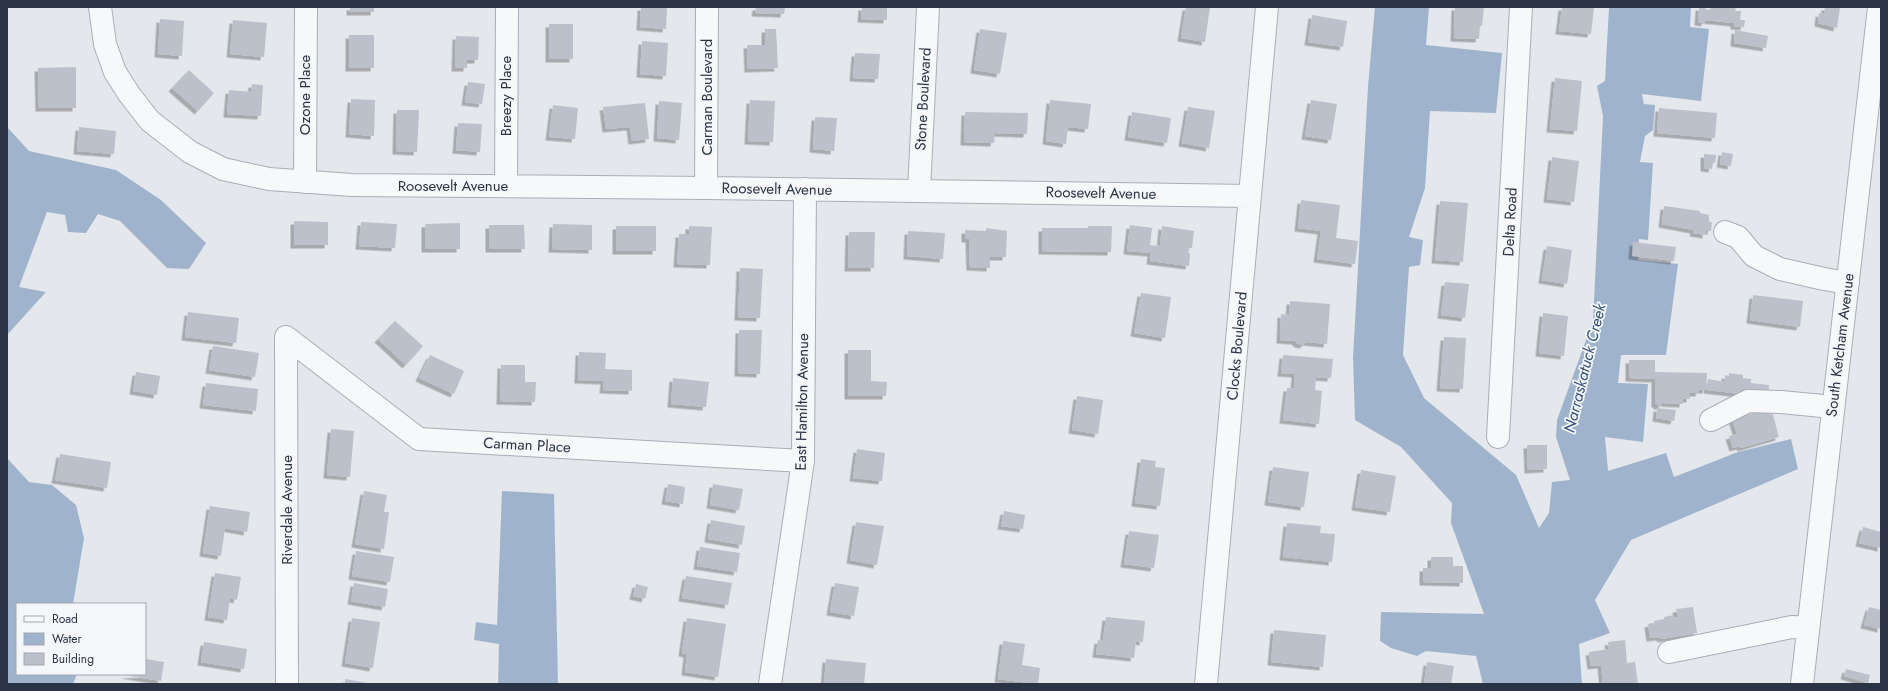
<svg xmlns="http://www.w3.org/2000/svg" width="1888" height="691" viewBox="0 0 1888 691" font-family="Jost,sans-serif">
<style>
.water{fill:#9fb4cc}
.building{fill:#bbc0ca;filter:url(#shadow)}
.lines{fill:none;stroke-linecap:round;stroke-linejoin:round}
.minor-casing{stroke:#a9aeb7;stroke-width:24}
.minor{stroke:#f7f8fa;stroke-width:22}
.labels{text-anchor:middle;stroke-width:3.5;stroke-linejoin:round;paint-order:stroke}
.street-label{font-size:15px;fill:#2b3445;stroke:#f4f6f9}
.water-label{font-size:16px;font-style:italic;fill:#34527a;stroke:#f4f6f9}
</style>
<defs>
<filter id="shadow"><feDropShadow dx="-3.5" dy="3.5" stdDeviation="0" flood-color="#0004"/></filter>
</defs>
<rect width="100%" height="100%" fill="#e4e7ec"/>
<path class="water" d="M1375,7H1429L1426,45L1502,53L1496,113L1430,111L1425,188L1409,237L1423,240L1420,265L1409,267L1403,355L1424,398L1516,475L1539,528L1549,513L1552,482L1570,480L1556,437L1557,420L1593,321L1603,116L1597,86L1605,81L1609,7H1691L1690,27L1709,29L1701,101L1642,94L1644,104L1655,105L1653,130L1645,136L1640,162L1653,163L1648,240L1639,239L1638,260L1678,264L1666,355H1621L1618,383L1648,384L1643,442L1605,437L1608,471L1666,453L1674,477L1738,452L1791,439L1798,469L1631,540L1595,600L1610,633L1579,644L1582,684H1483L1476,656L1426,651L1417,656L1391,648L1380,641L1381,612L1484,614L1451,523L1452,503L1401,447L1355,420L1353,358L1368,87Z
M7,127L29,151L116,170L161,200L206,243L189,269L167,268L120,221L98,214L86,233L68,232L65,215L47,212L19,287L46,292L7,335Z
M7,458L29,482L52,485L76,505L84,538L73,604H17V674H77L73,684H7Z
M502,491L554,494L558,684H498L499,644L474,640L476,622L497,625Z"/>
<path class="building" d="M350,7H374V12H350Z
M641,7H667L666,29L640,27Z
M756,7H785L784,14L755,13Z
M862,7H887V20L861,19Z
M1186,7H1210L1205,42L1181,38Z
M1455,7H1484L1482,26H1480L1479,39L1454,38Z
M1562,7L1594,8L1591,34L1559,31Z
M1699,7H1706L1705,9L1710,10L1711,7H1736L1735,11H1741L1740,20H1745L1744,27L1734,26V23L1705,20V23L1698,22Z
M1825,7H1840L1837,28L1818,23L1819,13L1824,14Z
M1312,15L1347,21L1343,47L1308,42Z
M160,19L184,21L182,56L158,54Z
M233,20L267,23L264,57L230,54Z
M549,24H573V59H549Z
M765,29H776L778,68L748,69L747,45H765Z
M980,29L1007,33L1000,74L974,70Z
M1735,30L1768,36L1766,48L1734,43Z
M349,35H374V68H349Z
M456,36L479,37L478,60H467V68H455Z
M642,41L668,43L666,76L640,74Z
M855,53L880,54L878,79L853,78Z
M76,67V108H39L38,68Z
M189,70L214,93L198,111L172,88Z
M1555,78L1582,81L1577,131L1550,129Z
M468,82L485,84L482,104L465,102Z
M252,84L263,85L261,116L227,114L229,90L251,92Z
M351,99L375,100L374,136L349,134Z
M750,100L775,101L773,142L748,141Z
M1050,100L1091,104L1088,129L1068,127L1066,144L1046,141Z
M1311,100L1337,104L1331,140L1305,136Z
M659,101L682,103L679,140L657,138Z
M645,103L649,139L632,141L630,127L606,129L603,107Z
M553,105L578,108L575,139L549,137Z
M1188,107L1215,111L1209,148L1182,143Z
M1659,108L1717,113L1715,138L1657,133Z
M397,110H419L417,152L396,151Z
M965,112L1028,113L1027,134L995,133L994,143L964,142Z
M1132,112L1171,118L1167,143L1128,137Z
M815,117L837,118L834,151L813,149Z
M458,123L482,124L480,152L456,150Z
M79,127L116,131L114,154L77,151Z
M1722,152L1733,154L1731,166L1720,164Z
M1704,154L1716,155L1715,163H1713L1712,169L1704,168Z
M1552,157L1579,161L1574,202L1547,199Z
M1301,200L1340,205L1336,238L1358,241L1355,264L1317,259L1321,231L1298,228Z
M1440,201L1468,203L1463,262L1435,260Z
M1664,206L1700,211V213L1709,215V222H1712L1711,231H1706V235L1693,233L1694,230L1662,224Z
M294,221L328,222V245H294Z
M361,222L397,224L395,248L359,246Z
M460,223V249H425V224Z
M553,224L592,225V250L552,249Z
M489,225H524L525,249H489Z
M1130,225L1152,228L1150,245L1160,246L1162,226L1194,231L1192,248H1189L1188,253H1190L1189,266L1150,261L1151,253L1127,251Z
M616,226H656V251H616Z
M689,226L712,227L710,265L677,264L679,234H689Z
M1088,226H1112L1111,252L1042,251V228H1088Z
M986,228L1007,231L1006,257H990V268L970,267L969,239H965V230L986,231Z
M908,231L945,233L943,259L907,256Z
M849,232H875L874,268H848Z
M1633,242L1676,247L1674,261L1632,256Z
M1547,246L1572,250L1567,284L1542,280Z
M740,268L763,269L760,318L738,317Z
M1445,282L1469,284L1465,318L1441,315Z
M1141,293L1171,297L1165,338L1134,333Z
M1753,295L1803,301L1800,327L1750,320Z
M1290,301L1330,304L1327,344L1306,342L1303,345L1298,344L1295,341L1280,340L1281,314L1289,315Z
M188,312L239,318L236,343L185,337Z
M1543,313L1568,316L1564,356L1539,353Z
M395,321L423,346L406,365L378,339Z
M739,330H762L760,374L738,373Z
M1444,337L1466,338L1463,389L1440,388Z
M213,346L259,353L255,377L209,370Z
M848,350H871V381L887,382L886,396H848Z
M579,352L606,353L605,369L632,370V391L603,390L604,381L578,380Z
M430,355L464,371L454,394L419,378Z
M1283,355L1333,359L1331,378L1316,377L1315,390L1322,391L1319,424L1283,420L1287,388H1294L1295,374L1281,373Z
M1629,360H1655V372L1707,373L1706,390H1699V393H1690V399H1683V404L1662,403V406H1657V404H1655V379L1629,378Z
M501,365H525V382H536L535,402L500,401Z
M136,372L160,376L157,395L133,391Z
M1729,373L1743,375V378L1751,379V383L1769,385L1768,397L1707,390L1708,379L1725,382V375L1729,376Z
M673,378L709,382L706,407L671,404Z
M206,383L258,389L256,411L203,405Z
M1077,396L1103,400L1098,434L1072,430Z
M1657,408L1676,410L1674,421L1656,418Z
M1771,408L1779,437L1741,448L1740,446L1733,448L1729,436L1737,434L1732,419Z
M331,429L354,431L350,477L327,475Z
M1527,445H1547V469L1528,470Z
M857,449L885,453L882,481L853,478Z
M60,454L111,462L107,488L55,480Z
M1141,459L1156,461L1155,467L1165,468L1160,506L1135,503Z
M1273,467L1309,472L1304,507L1268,502Z
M1361,470L1396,476L1390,512L1355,507Z
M668,484L685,487L683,504L665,501Z
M713,484L743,489L739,510L710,505Z
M364,491L387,495L384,512H389L384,549L355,544Z
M210,506L250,512L247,532L225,528L221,556L203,553Z
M1004,511L1025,515L1023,529L1001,526Z
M711,520L745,526L742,545L708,539Z
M856,522L884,526L877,565L850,560Z
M1287,523L1321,526L1320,533L1335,534L1332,562L1283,557Z
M1863,527L1881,532V548L1859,543Z
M1129,531L1159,535L1154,568L1124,564Z
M700,547L740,553L737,572L697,566Z
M356,551L394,557L390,582L352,576Z
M1431,557H1453V566H1463V583L1423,582V568H1431Z
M215,573L241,577L237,600L230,598L227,620L208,617Z
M686,576L732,583L728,605L682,598Z
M354,583L388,589L385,607L351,601Z
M835,583L859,587L854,616L830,612Z
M636,584L648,587L645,599L633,596Z
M1693,607L1697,633L1661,639L1660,637L1650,638L1648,624L1654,623V621L1664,619V617L1674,615V618L1678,617L1676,609Z
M1869,607L1881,610V629L1864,625Z
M1106,617L1145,621L1143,642L1136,641L1134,658L1096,654L1098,640L1103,641Z
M352,618L380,622L373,668L345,663Z
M687,618L726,624L718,677L685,672L687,654L682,653Z
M1274,630L1326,635L1323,667L1271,662Z
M1625,640L1627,663L1635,662L1638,684H1603L1601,665L1591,666L1589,652L1609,649L1608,642Z
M1003,641L1025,644L1022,665L1040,668L1038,684L998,679Z
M204,642L247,649L244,669L201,662Z
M145,659L164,662L161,681L124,675L145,674Z
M826,659L866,663L864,684H824Z
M1427,662L1454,666L1451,684H1424Z
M1846,669L1870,675L1868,683L1844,676Z
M345,679L368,683V684H345Z"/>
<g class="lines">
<g class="minor-casing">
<path id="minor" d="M100,7L105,44L115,72L129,94L150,121L190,152L223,169L269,179L352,185L706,188L1249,196
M305,182L306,7
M506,186L507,7
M706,188L707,7
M919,191L928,7
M1725,232L1738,237L1754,256L1780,269L1824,279L1848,283
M286,337L419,439L803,461
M286,337L287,684
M1711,420L1748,401L1781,402L1833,407
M1498,437L1521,7
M1669,652L1792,627L1808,628
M770,684L803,461L805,189
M1206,684L1267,7
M1802,684L1879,7"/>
</g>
<use href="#minor" class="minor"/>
</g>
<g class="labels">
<g class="street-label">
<text transform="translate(305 95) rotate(-90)" y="5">Ozone Place</text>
<text transform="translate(506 96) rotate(-90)" y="5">Breezy Place</text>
<text transform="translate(707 97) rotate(-90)" y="5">Carman Boulevard</text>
<text transform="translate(923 99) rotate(-87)" y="5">Stone Boulevard</text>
<text x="453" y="191">Roosevelt Avenue</text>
<text transform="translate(777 189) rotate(1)" y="5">Roosevelt Avenue</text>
<text transform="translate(1101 193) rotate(1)" y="5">Roosevelt Avenue</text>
<text transform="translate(1510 222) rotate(-87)" y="5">Delta Road</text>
<text transform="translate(1840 345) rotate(-83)" y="5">South Ketcham Avenue</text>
<text transform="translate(1237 346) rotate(-85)" y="5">Clocks Boulevard</text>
<text transform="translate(802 402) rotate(-89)" y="5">East Hamilton Avenue</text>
<text transform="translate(527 445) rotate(3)" y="5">Carman Place</text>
<text transform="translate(287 510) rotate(-90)" y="5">Riverdale Avenue</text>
</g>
<g class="water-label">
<text transform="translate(1584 368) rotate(-76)" y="6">Narraskatuck Creek</text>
</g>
</g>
<rect width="1888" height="691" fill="none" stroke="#2b3445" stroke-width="16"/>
<rect x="16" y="603" width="130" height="72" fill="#f4f6f9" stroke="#a4a8b1"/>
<rect x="24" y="616" width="20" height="6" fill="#f7f8fa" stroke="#a4a8b1"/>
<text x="52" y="623" font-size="12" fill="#2b3445">Road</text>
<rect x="24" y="633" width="20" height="12" fill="#9fb4cc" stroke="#a4a8b1"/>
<text x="52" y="643" font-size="12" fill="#2b3445">Water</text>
<rect x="24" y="653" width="20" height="12" fill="#bbc0ca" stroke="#a4a8b1"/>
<text x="52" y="663" font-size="12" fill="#2b3445">Building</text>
</svg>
